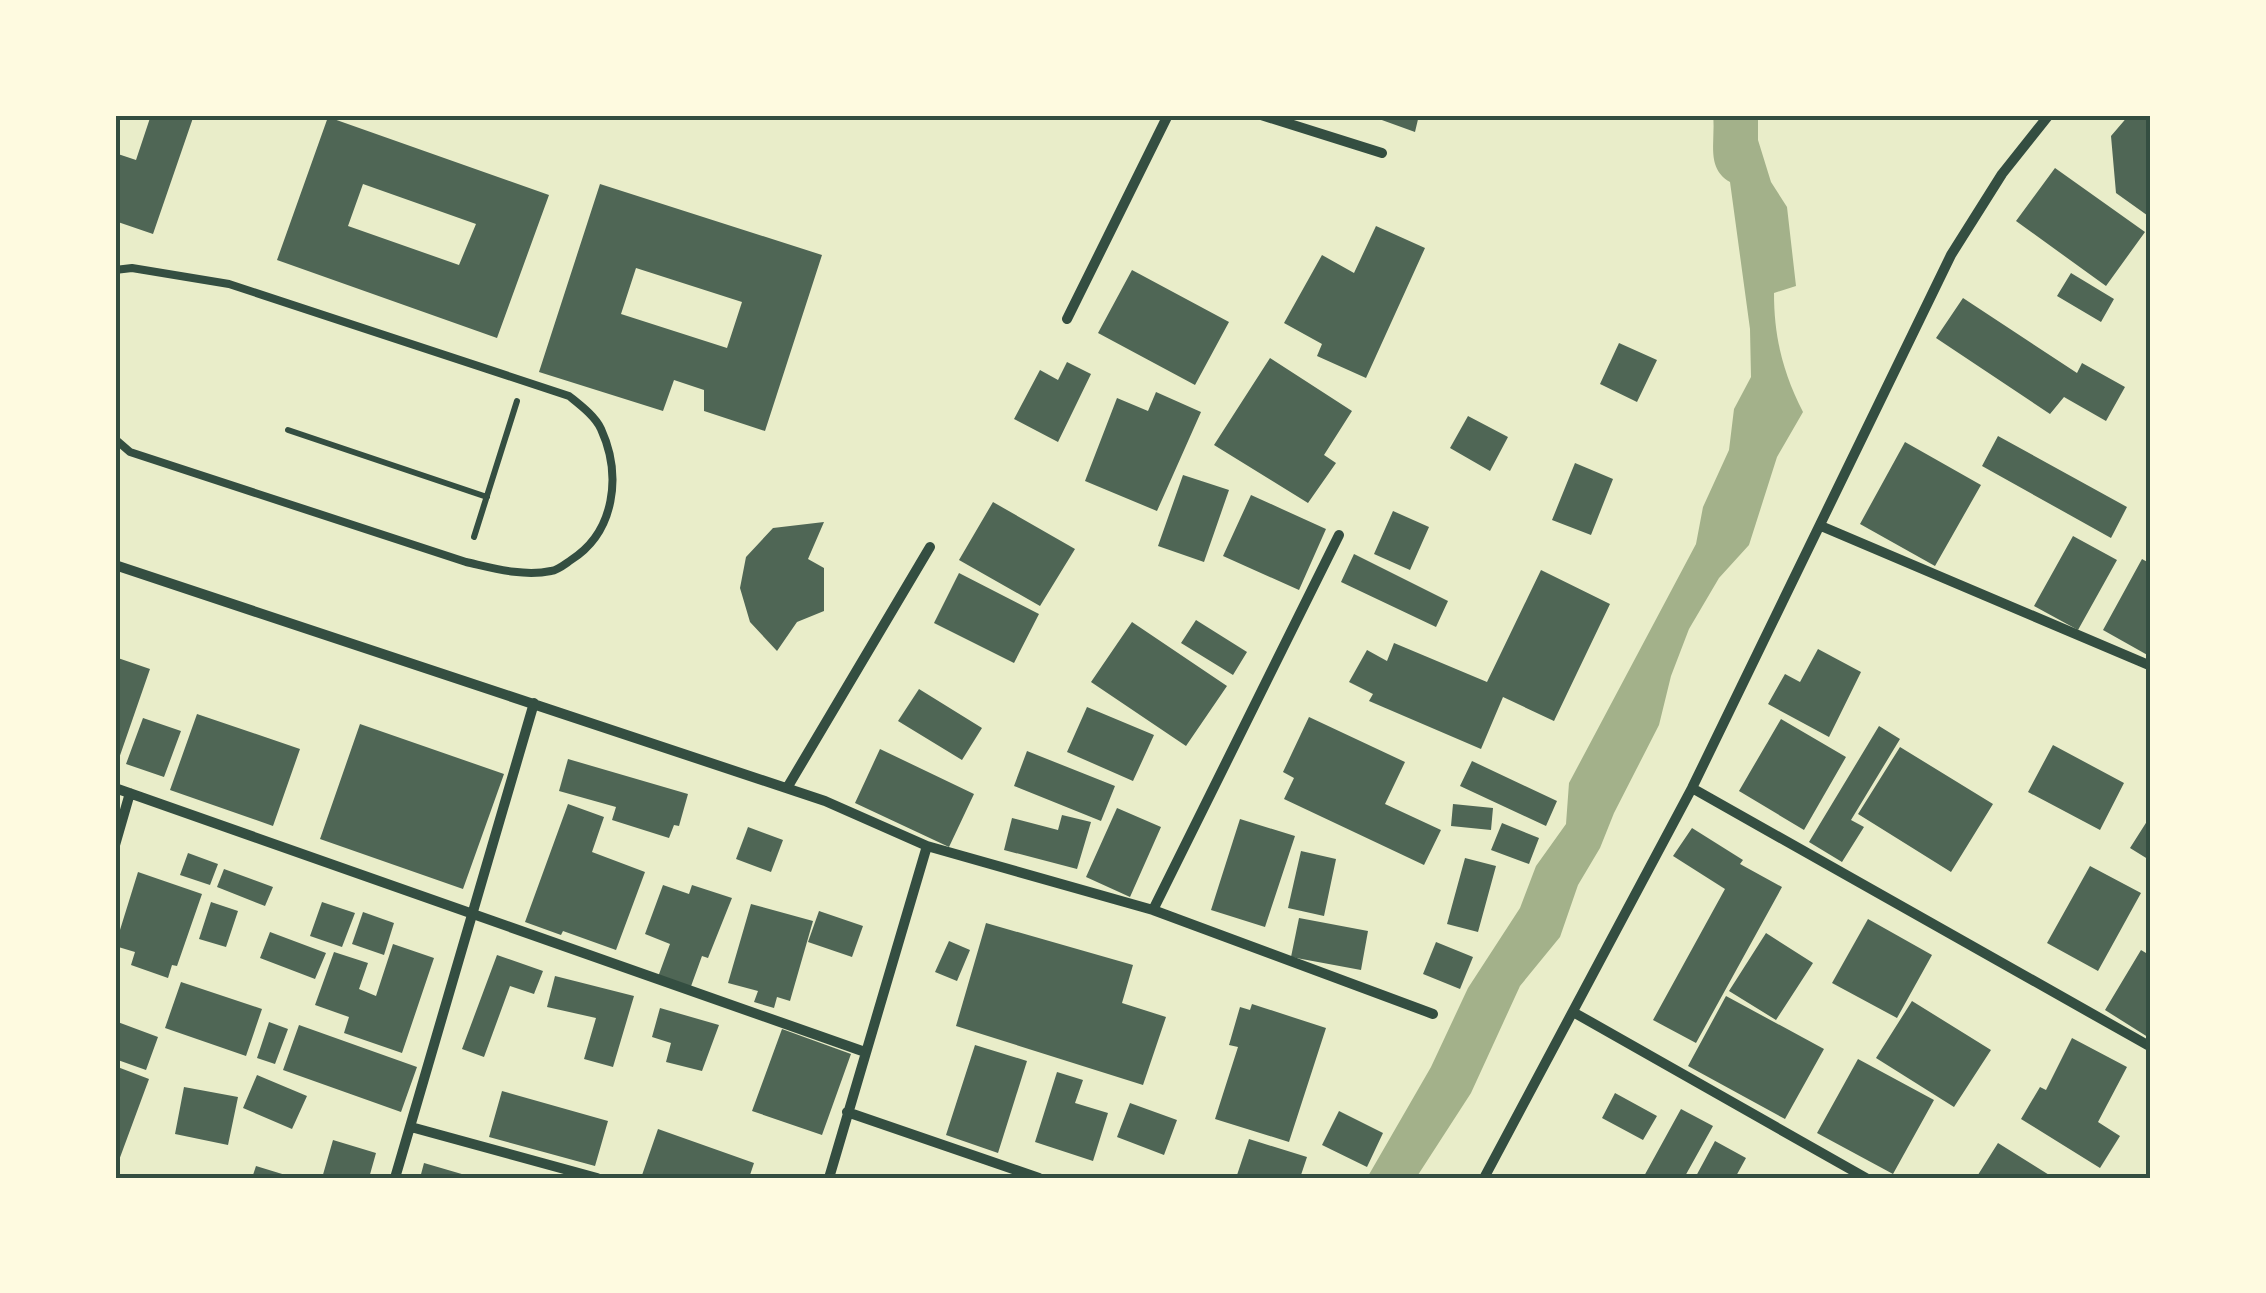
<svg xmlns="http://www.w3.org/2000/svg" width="2266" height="1293" viewBox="0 0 2266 1293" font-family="'Roboto Condensed',sans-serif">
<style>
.water{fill:#a3b18a}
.building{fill:#4f6655;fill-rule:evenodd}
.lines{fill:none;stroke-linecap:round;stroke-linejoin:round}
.path{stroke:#344e41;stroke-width:6}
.service{stroke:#344e41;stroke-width:8}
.minor{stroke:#344e41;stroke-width:10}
.neatline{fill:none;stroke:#344e41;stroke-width:4}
</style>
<rect width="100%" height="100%" fill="#e9edc9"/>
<path class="water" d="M1713,115H1758V140L1771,182L1787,207L1796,286L1774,293C1774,337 1783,373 1803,412L1777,457L1749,545L1719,578L1689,629L1671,676L1659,725L1614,813L1600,848L1578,885L1560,937L1520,986L1471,1093L1416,1178H1367L1431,1067L1468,988L1520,908L1536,866L1566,824L1569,783L1696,544L1703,507L1729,450L1734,409L1751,377L1750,329L1730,182C1705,168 1716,140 1713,115Z"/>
<path class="building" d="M151,115H194L153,234L115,221V153L136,160Z
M1368,115H1419L1415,132Z
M2129,115H2143L2151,122V218L2116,193L2111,136Z
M328,117L549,195L497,338L277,260ZM363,184L476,224L459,265L348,226Z
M2055,168L2145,232L2106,286L2016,221Z
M600,184L822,255L765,431L704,411V390L674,380L663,411L539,372ZM636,268L742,302L727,348L621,314Z
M1376,226L1425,248L1366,378L1317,356L1322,344L1284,323L1322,255L1354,273Z
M1132,270L1229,322L1195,385L1098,333Z
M2071,273L2114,299L2101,322L2057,296Z
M1963,298L2077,373L2082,363L2125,387L2106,421L2064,397L2050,414L1936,338Z
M1619,343L1657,360L1637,402L1600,384Z
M1270,358L1352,411L1324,455L1336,463L1308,503L1214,445Z
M1067,362L1091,374L1058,442L1014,419L1040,370L1058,380Z
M1156,392L1201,412L1157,511L1085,481L1117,398L1148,411Z
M1468,416L1508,437L1490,471L1450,448Z
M1998,436L2127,507L2111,538L1982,466Z
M1905,442L1981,485L1935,566L1860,524Z
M1575,463L1613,479L1591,535L1552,520Z
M1183,475L1229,490L1204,562L1158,546Z
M1251,495L1326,529L1299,590L1223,556Z
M993,502L1075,549L1040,606L959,560Z
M1393,511L1429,527L1410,570L1374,554Z
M824,522L808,559L824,568V611L797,622L777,651L750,622L740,588L746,557L773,528Z
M2073,536L2117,560L2078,630L2034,606Z
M1354,554L1448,601L1436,627L1341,582Z
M2142,559L2151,564V657L2103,630Z
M1541,570L1610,604L1554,721L1503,697L1481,749L1369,701L1373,694L1349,682L1367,650L1387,661L1394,643L1487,682Z
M959,573L1039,614L1014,663L934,623Z
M1196,620L1247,652L1233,675L1181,643Z
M1132,622L1227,686L1186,746L1091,682Z
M1818,649L1861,672L1829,737L1768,704L1785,674L1800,682Z
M115,657L150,669L116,767H115Z
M919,689L982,728L962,760L898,721Z
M1087,707L1154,735L1133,781L1067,752Z
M197,714L300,749L273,826L170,790Z
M1309,717L1405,762L1385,804L1441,830L1424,865L1284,799L1294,778L1283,772Z
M143,718L181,731L164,777L126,764Z
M1781,719L1846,757L1804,830L1739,791Z
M360,724L504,774L463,889L320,839Z
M1879,726L1900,739L1851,820L1864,827L1842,862L1809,842Z
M2053,745L2124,783L2100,830L2028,792Z
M1900,747L1993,804L1951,872L1858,814Z
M880,749L974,794L949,847L855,803Z
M1027,751L1115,786L1101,821L1014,786Z
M568,759L688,794L679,826L674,825L669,838L612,820L616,807L559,791Z
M1472,761L1557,801L1546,826L1460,786Z
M568,804L604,817L592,852L645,872L616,950L563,931L561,935L525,922Z
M1453,804L1493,808L1491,830L1451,826Z
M1117,808L1161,827L1130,897L1086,877Z
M1062,815L1091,822L1077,869L1004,850L1012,818L1058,830Z
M2151,815V861L2130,848Z
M1240,819L1295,836L1265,927L1211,910Z
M1502,823L1539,838L1529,864L1491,850Z
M748,827L783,840L771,872L736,859Z
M1692,828L1743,860L1740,864L1782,887L1696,1043L1653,1020L1725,889L1673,856Z
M1301,851L1336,859L1324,916L1288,908Z
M188,853L218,864L210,885L180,875Z
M1465,858L1496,866L1478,932L1447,924Z
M2090,866L2141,893L2098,971L2047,943Z
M224,869L273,887L265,906L217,887Z
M138,872L202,894L177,966L172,965L168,978L131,965L135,952L115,946Z
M663,885L689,894L692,885L732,898L708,958L702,956L690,989L658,977L670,944L645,934Z
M211,902L238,911L226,947L199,939Z
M322,902L355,913L342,947L310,936Z
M751,904L813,921L790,1001L777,997L774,1008L754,1002L758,991L728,983Z
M819,911L863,926L852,957L808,942Z
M363,912L394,923L384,955L352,944Z
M1299,918L1368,931L1361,970L1291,957Z
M1868,919L1932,955L1897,1018L1832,983Z
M986,923L1133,965L1122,1003L1166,1017L1143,1085L956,1026Z
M270,932L326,953L315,979L260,958Z
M1766,933L1813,963L1776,1020L1729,991Z
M949,941L970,950L957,981L935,972Z
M1436,942L1473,957L1460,989L1423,974Z
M393,944L434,958L402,1053L344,1033L349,1017L315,1005L334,952L368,963L359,989L376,996Z
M2141,950L2151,956V1039L2105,1010Z
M497,955L543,971L534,994L510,986L484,1057L462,1049Z
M555,976L634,996L613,1067L584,1059L596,1018L547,1007Z
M181,982L262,1009L246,1056L165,1028Z
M1726,996L1824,1049L1785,1119L1688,1066Z
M1912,1001L1991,1050L1954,1107L1876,1058Z
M1252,1004L1326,1028L1289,1142L1215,1119L1238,1047L1229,1045L1240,1007L1250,1010Z
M660,1008L719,1025L702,1071L666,1062L671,1043L652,1037Z
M115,1021L158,1037L146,1070L115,1059Z
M269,1022L288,1029L275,1064L257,1058Z
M299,1025L417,1067L401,1112L283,1070Z
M782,1029L851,1054L822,1135L752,1111Z
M2072,1038L2127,1067L2098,1122L2120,1136L2100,1168L2021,1119L2040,1087L2046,1090Z
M975,1045L1027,1061L998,1153L946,1135Z
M1858,1059L1934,1100L1893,1174L1817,1133Z
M115,1066L149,1079L115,1171Z
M1057,1072L1083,1080L1075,1103L1108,1113L1093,1161L1035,1142Z
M257,1075L307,1096L292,1129L243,1108Z
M184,1087L238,1097L228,1145L175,1134Z
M502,1091L608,1121L595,1166L489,1137Z
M1615,1093L1657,1116L1643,1140L1602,1118Z
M1130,1103L1177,1120L1164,1155L1117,1137Z
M1681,1109L1713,1126L1684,1178H1643Z
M1339,1111L1383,1133L1367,1167L1322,1145Z
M658,1129L754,1163L749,1178H641Z
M1249,1139L1307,1157L1300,1178H1236Z
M333,1140L376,1153L369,1178H322Z
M1715,1141L1746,1158L1735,1178H1695Z
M1998,1143L2054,1178H1976Z
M424,1163L472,1177V1178H420Z
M256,1166L292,1177V1178H252Z"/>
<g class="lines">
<path class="path" d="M288,430L487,497
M474,537L517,401"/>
<path class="service" d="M115,270L132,268L229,284L569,396C580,405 595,416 601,429C622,475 615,532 571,560C565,564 558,570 551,571C523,577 493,568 466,562L130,452L115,439"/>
<path class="minor" d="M1261,115L1382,153
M1067,319L1168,115
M1821,526L2151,666
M115,565L825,801L927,846L1153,910L1433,1014
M115,788L865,1052
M787,788L930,547
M1692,788L2151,1047
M115,845L130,793
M1153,910L1339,535
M1573,1012L1866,1178
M847,1112L1039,1178
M411,1127L597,1178
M395,1178L534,703
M829,1178L927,846
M1484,1178L1692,788L1951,255L2002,174L2049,115"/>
</g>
<rect width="2266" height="1293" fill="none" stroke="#fefae0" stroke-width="235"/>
<rect x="118" y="118" width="2030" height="1058" class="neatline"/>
</svg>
